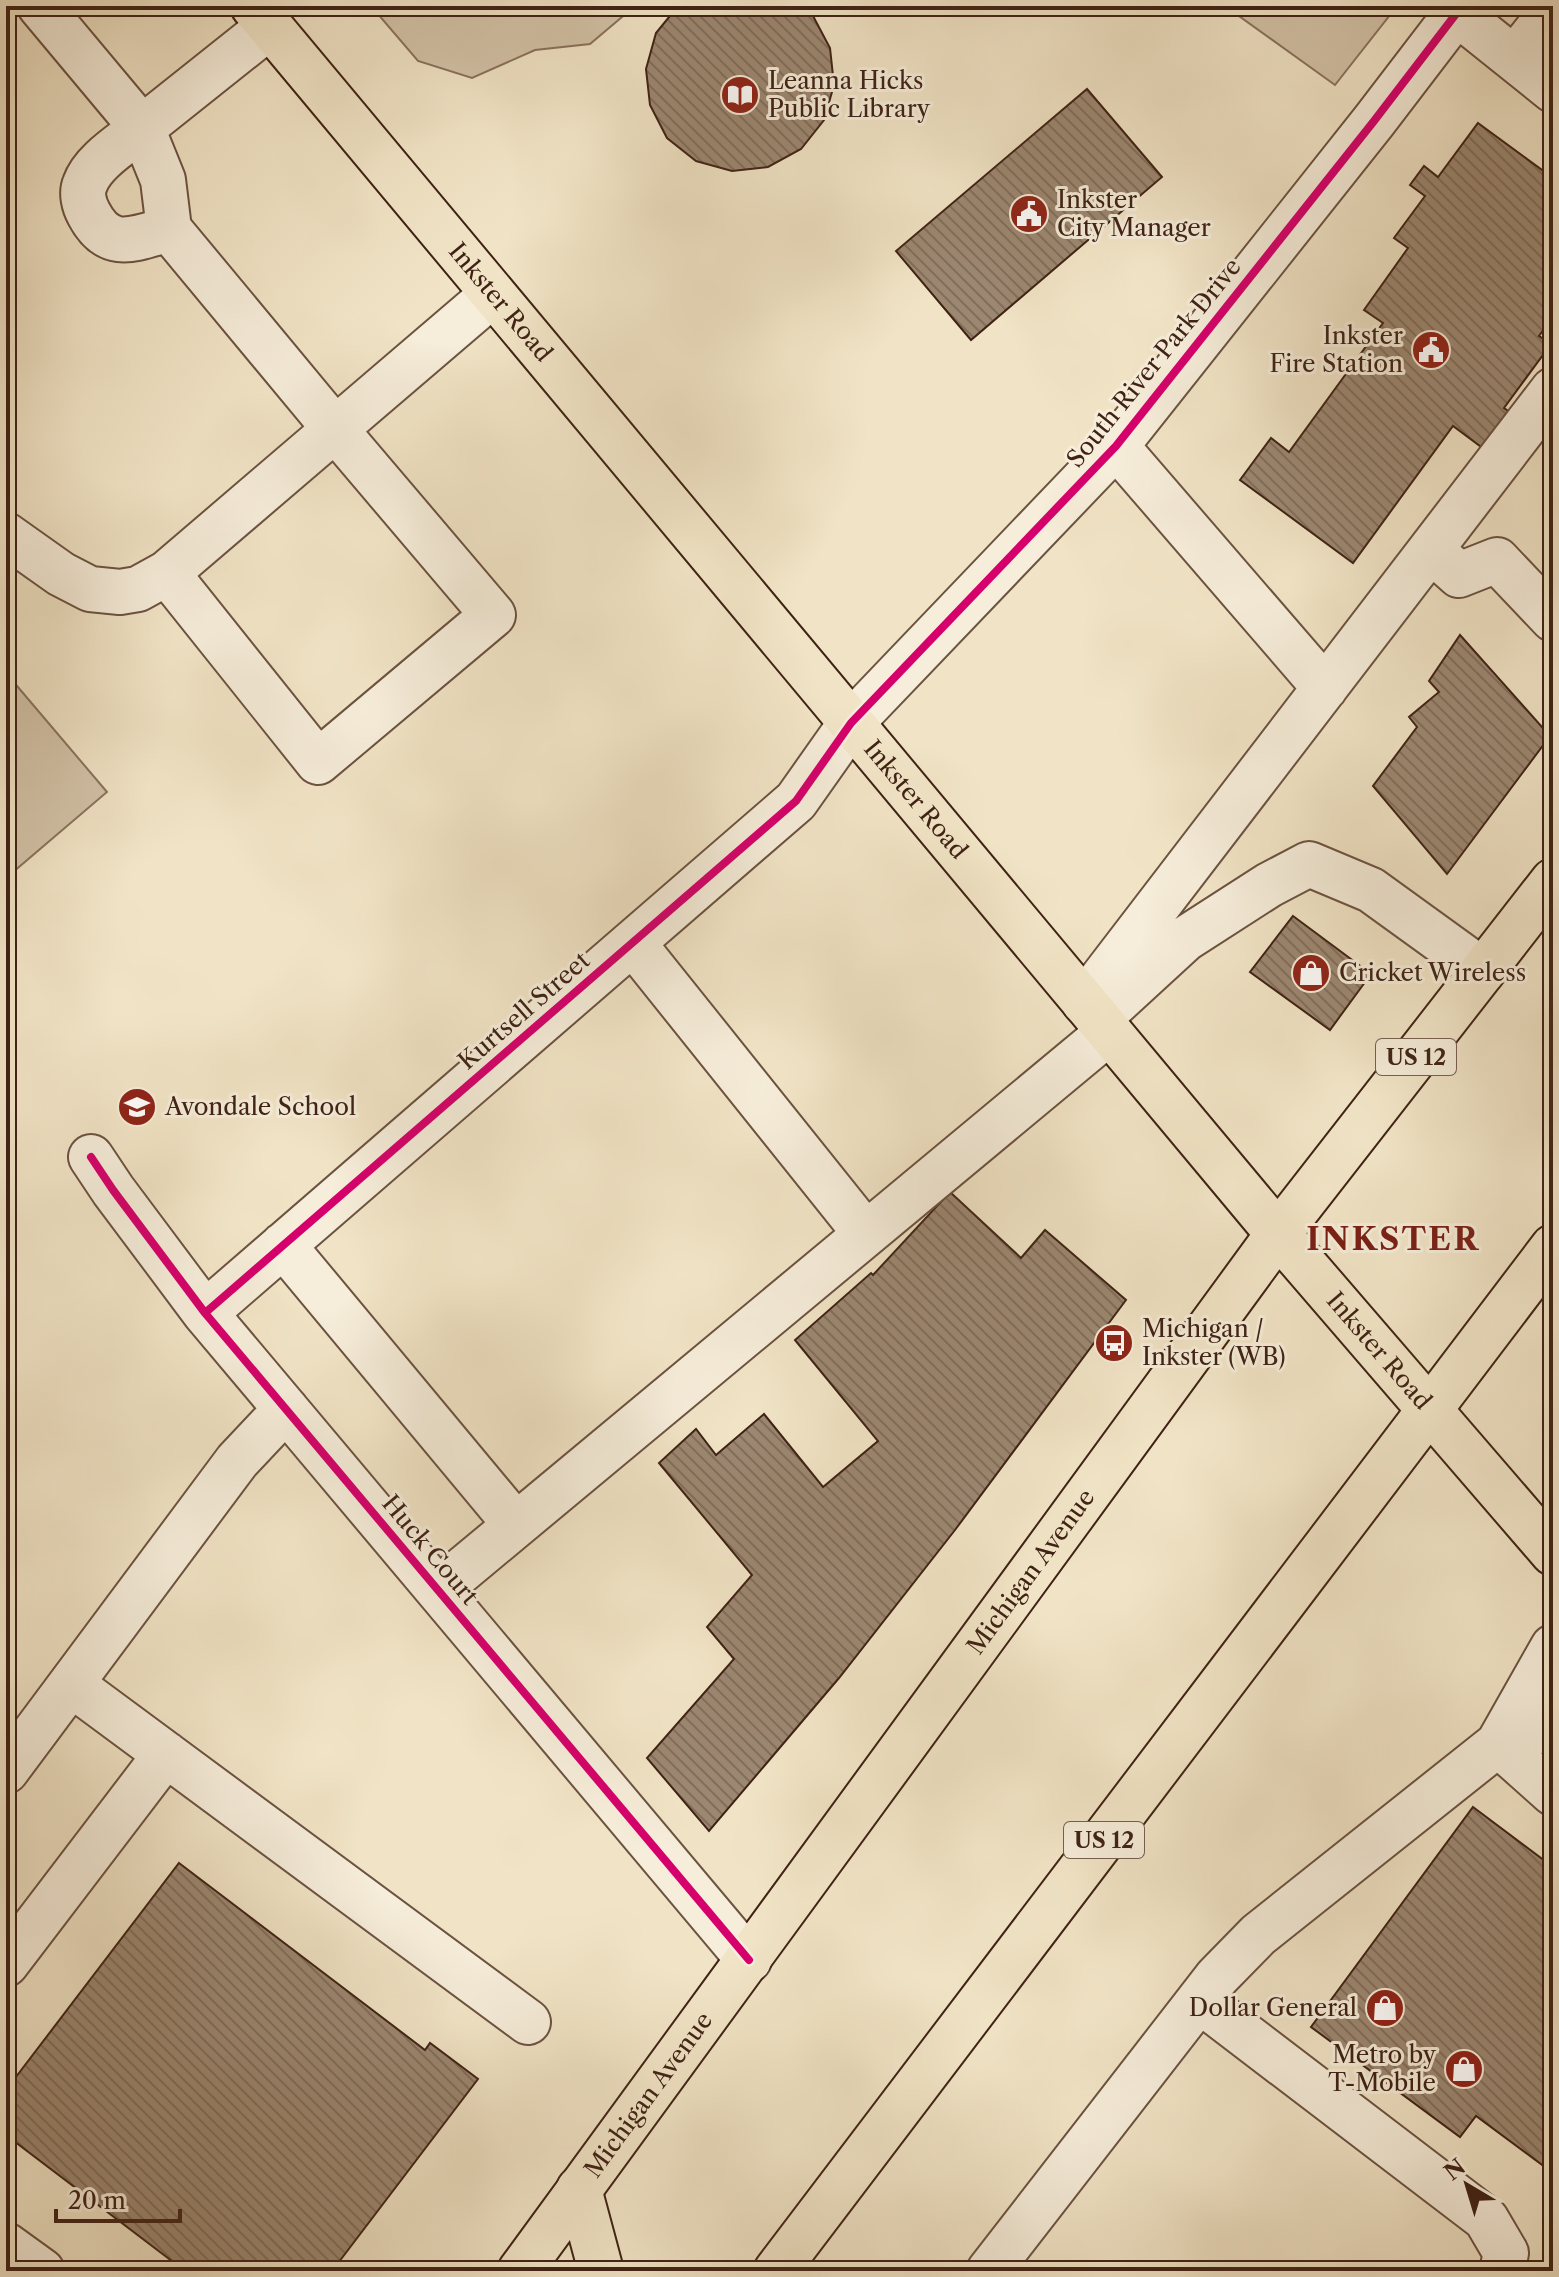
<svg xmlns="http://www.w3.org/2000/svg" width="1559" height="2277" viewBox="0 0 1559 2277" font-family="'Libre Caslon Text',serif">
<style>
.green{fill:#d3c3a8;stroke:#89725e;stroke-width:2}
.building{fill:url(#building-back-hatch);stroke:#3f2215;stroke-width:2}
.lines{fill:none;stroke-linecap:round;stroke-linejoin:round}
.minor-casing{stroke:#6c5241;stroke-width:48}
.major-casing{stroke:#3f2215;stroke-width:48}
.minor{stroke:#f6edda;stroke-width:44}
.major{stroke:#f1e4c6;stroke-width:44}
.cycleway-casing{stroke:#f6edda;stroke-width:13}
.cycleway{stroke:#d6006c;stroke-width:8}
.labels{text-anchor:middle;stroke-width:6;stroke-linejoin:round;paint-order:stroke}
.shield{fill:#f6edda;stroke:#765f50;stroke-width:2}
.shield-label{font-size:22px;font-weight:bold;fill:#3f2215}
.poi-label{font-size:24px;fill:#3f2215;stroke:#f6edda;text-anchor:start}
.street-label{font-size:24px;fill:#3f2215;stroke:#f6edda}
.district-label{font-size:32px;font-weight:bold;letter-spacing:2px;fill:#7a1f14;stroke:#f6edda}
</style>
<defs>
<pattern id="building-back-hatch" width="6" height="6" patternUnits="userSpaceOnUse" patternTransform="scale(2)"><rect width="6" height="6" fill="#9c8771"/><path d="M-1 5l2 2M0 0l6 6M5-1l2 2" fill="none" stroke="#816e5c"/></pattern>
</defs>
<rect width="100%" height="100%" fill="#f1e4c6"/>
<filter id="stains"><feTurbulence type="fractalNoise" baseFrequency=".0025" numOctaves="4"/><feColorMatrix values="0 0 0 0 .2 0 0 0 0 .09 0 0 0 0 .02 0 0 0 .5 -.17"/></filter>
<radialGradient id="worn" r=".72"><stop offset=".6" stop-color="#630" stop-opacity="0"/><stop offset="1" stop-color="#630" stop-opacity=".3"/></radialGradient>
<path class="green" d="M371,6H635L590,44L535,50L472,78L418,61Z
M1225,6H1397L1335,85Z
M6,673L107,792L6,878Z"/>
<path class="building" d="M678,6H801L813,16L830,48L834,85L824,120L801,149L768,167L732,171L696,161L667,138L650,105L646,69L656,33Z
M1087,89L1162,177L971,340L896,251Z
M1478,123L1553,178V317L1539,336L1551,344L1504,408L1514,415L1488,452L1453,426L1353,563L1240,480L1271,438L1289,452L1383,323L1364,310L1408,248L1394,238L1425,196L1410,185L1424,166L1438,177Z
M1460,635L1550,736L1447,874L1373,786L1417,727L1409,717L1439,692L1429,681Z
M1293,916L1371,974L1330,1030L1250,972Z
M950,1192L1021,1258L1045,1230L1126,1300L955,1530L839,1678L709,1831L647,1758L734,1659L707,1627L752,1575L659,1463L696,1429L716,1455L764,1414L823,1487L878,1441L795,1340L871,1273L873,1275Z
M1473,1807L1553,1867V2173L1476,2116L1460,2137L1311,2027Z
M179,1863L425,2050L430,2043L478,2079L332,2271H185L6,2135V2090Z"/>
<g class="lines">
<g class="minor-casing">
<path id="minor" d="M40,6L142,128C124,143 93,161 85,184C81,193 84,205 89,214C109,252 134,239 169,229
M1457,13L1553,90
M270,26L142,128L163,180L169,229L335,429L493,615L318,762L167,573C276,480 384,386 493,294
M1515,58L1553,10
M1116,446L1325,688
M6,535L61,574L90,589L120,592L138,589L167,573
M1431,550L1459,575L1497,560L1553,619
M633,943L866,1234
M1084,1002L1553,390
M1098,1019L1185,939L1269,885L1309,864L1371,890L1483,971
M91,1157L113,1190L205,1313L749,1960
M283,1245L516,1525
M205,1313L796,801L851,723L1116,446L1374,121L1462,6
M438,1590L1109,1032
M71,1684L528,2022
M1498,1744L1553,1647
M1498,1744L1553,1793
M6,1771L237,1461L286,1409
M6,1964L166,1754
M1199,2000L1486,2219L1506,2253L1502,2271
M6,2245L42,2271
M989,2271L1217,1977L1258,1935L1498,1744L1553,1726"/>
</g>
<g class="major-casing">
<g id="major">
<path id="s1" d="M253,6L1278,1234L1553,1553"/>
<path d="M579,2189L601,2271"/>
<path id="s2" d="M520,2271L1278,1234L1553,881"/>
<path d="M776,2271L1553,1247"/>
</g>
</g>
<use href="#minor" class="minor"/>
<use href="#major" class="major"/>
<g class="cycleway-casing">
<path id="cycleway" d="M91,1157L113,1190L205,1313L749,1960
M205,1313L796,801L851,723L1116,446L1374,121L1462,6"/>
</g>
<use href="#cycleway" class="cycleway"/>
</g>
<defs>
<g id="library-disc" transform="scale(2)"><circle r="9.5" fill="#8f2418" stroke="#f6edda"/><path d="M-6-4Q-3-5.5-.7-3.5V5Q-3 3-6 4ZM6-4Q3-5.5 .7-3.5V5Q3 3 6 4Z" fill="#fff"/></g>
<g id="civic-disc" transform="scale(2)"><circle r="9.5" fill="#8f2418" stroke="#f6edda"/><path d="M-.6-6.5H3V-4.5H.6V-3L4-1V1h2V6H-6V1h2V-1L-.6-3ZM-1.2 2.5V6h2.4V2.5Z" fill="#fff"/></g>
<g id="shop-disc" transform="scale(2)"><circle r="9.5" fill="#8f2418" stroke="#f6edda"/><path d="M-5-2.5h2.3a2.7 3.5 0 0 1 5.4 0H5L5.5 6h-11ZM-1.5-2.5h3a1.5 2.3 0 0 0-3 0Z" fill="#fff"/></g>
<g id="school-disc" transform="scale(2)"><circle r="9.5" fill="#8f2418" stroke="#f6edda"/><path d="M0-5L7-2L0 1L-7-2ZM-4 1L0 2.5L4 1V4Q0 6-4 4Z" fill="#fff"/></g>
<g id="bus-disc" transform="scale(2)"><circle r="9.5" fill="#8f2418" stroke="#f6edda"/><path d="M-5-6H5V4H4V6H2V4H-2V6H-4V4H-5ZM-3.5-4V0h7V-4ZM-3.5 1.2v1.5H-2V1.2ZM2 1.2v1.5H3.5V1.2Z" fill="#fff"/></g>
</defs>
<g fill-rule="evenodd">
<use href="#library-disc" x="740" y="95"/>
<use href="#civic-disc" x="1029" y="214"/>
<use href="#civic-disc" x="1431" y="350"/>
<use href="#shop-disc" x="1311" y="973"/>
<use href="#school-disc" x="137" y="1107"/>
<use href="#bus-disc" x="1114" y="1343"/>
<use href="#shop-disc" x="1385" y="2008"/>
<use href="#shop-disc" x="1464" y="2069"/>
</g>
<g class="labels">
<g class="shield">
<rect x="1376" y="1039" width="80" height="36" rx="6"/>
<rect x="1064" y="1822" width="80" height="36" rx="6"/>
</g>
<g class="shield-label">
<text x="1416" y="1065">US 12</text>
<text x="1104" y="1848">US 12</text>
</g>
<g class="poi-label">
<text x="768" y="89">Leanna Hicks<tspan x="768" dy="28">Public Library</tspan></text>
<text x="1057" y="208">Inkster<tspan x="1057" dy="28">City Manager</tspan></text>
<text x="1403" y="344" text-anchor="end">Inkster<tspan x="1403" dy="28">Fire Station</tspan></text>
<text x="1339" y="981">Cricket Wireless</text>
<text x="165" y="1115">Avondale School</text>
<text x="1142" y="1337">Michigan /<tspan x="1142" dy="28">Inkster (WB)</tspan></text>
<text x="1357" y="2016" text-anchor="end">Dollar General</text>
<text x="1436" y="2063" text-anchor="end">Metro by<tspan x="1436" dy="28">T-Mobile</tspan></text>
</g>
<g class="street-label">
<text dy="8" stroke="none"><textPath href="#s1" startOffset="386">Inkster Road</textPath></text>
<text transform="translate(1154 363) rotate(-51)" y="8">South River Park Drive</text>
<text dy="8" stroke="none"><textPath href="#s1" startOffset="1034">Inkster Road</textPath></text>
<text transform="translate(524 1011) rotate(-41)" y="8">Kurtsell Street</text>
<text dy="8" stroke="none"><textPath href="#s1" startOffset="1754">Inkster Road</textPath></text>
<text transform="translate(430 1550) rotate(50)" y="8">Huck Court</text>
<text dy="8" stroke="none"><textPath href="#s2" startOffset="866">Michigan Avenue</textPath></text>
<text dy="8" stroke="none"><textPath href="#s2" startOffset="218">Michigan Avenue</textPath></text>
</g>
<g class="district-label">
<text x="1393" y="1250">INKSTER</text>
</g>
</g>
<rect width="1559" height="2277" fill="none" stroke="#f1e4c6" stroke-width="32"/>
<rect x="8" y="8" width="1543" height="2261" fill="none" stroke="#3f2215" stroke-width="4"/>
<rect x="16" y="16" width="1527" height="2245" fill="none" stroke="#3f2215" stroke-width="2"/>
<g transform="translate(1467 2185) rotate(322)" stroke="#f6edda" stroke-width="6" paint-order="stroke">
<path d="M0-6L14 30L0 20L-14 30Z" fill="#3f2215"/>
<text y="-12" font-size="22" font-weight="bold" text-anchor="middle" fill="#3f2215">N</text>
</g>
<path d="M56 2209v12h124v-12" fill="none" stroke="#3f2215" stroke-width="4"/>
<text x="68" y="2209" font-size="24" fill="#3f2215" stroke="#f6edda" stroke-width="6" paint-order="stroke">20 m</text>
<rect width="100%" height="100%" filter="url(#stains)"/>
<rect width="100%" height="100%" fill="url(#worn)"/>
</svg>
